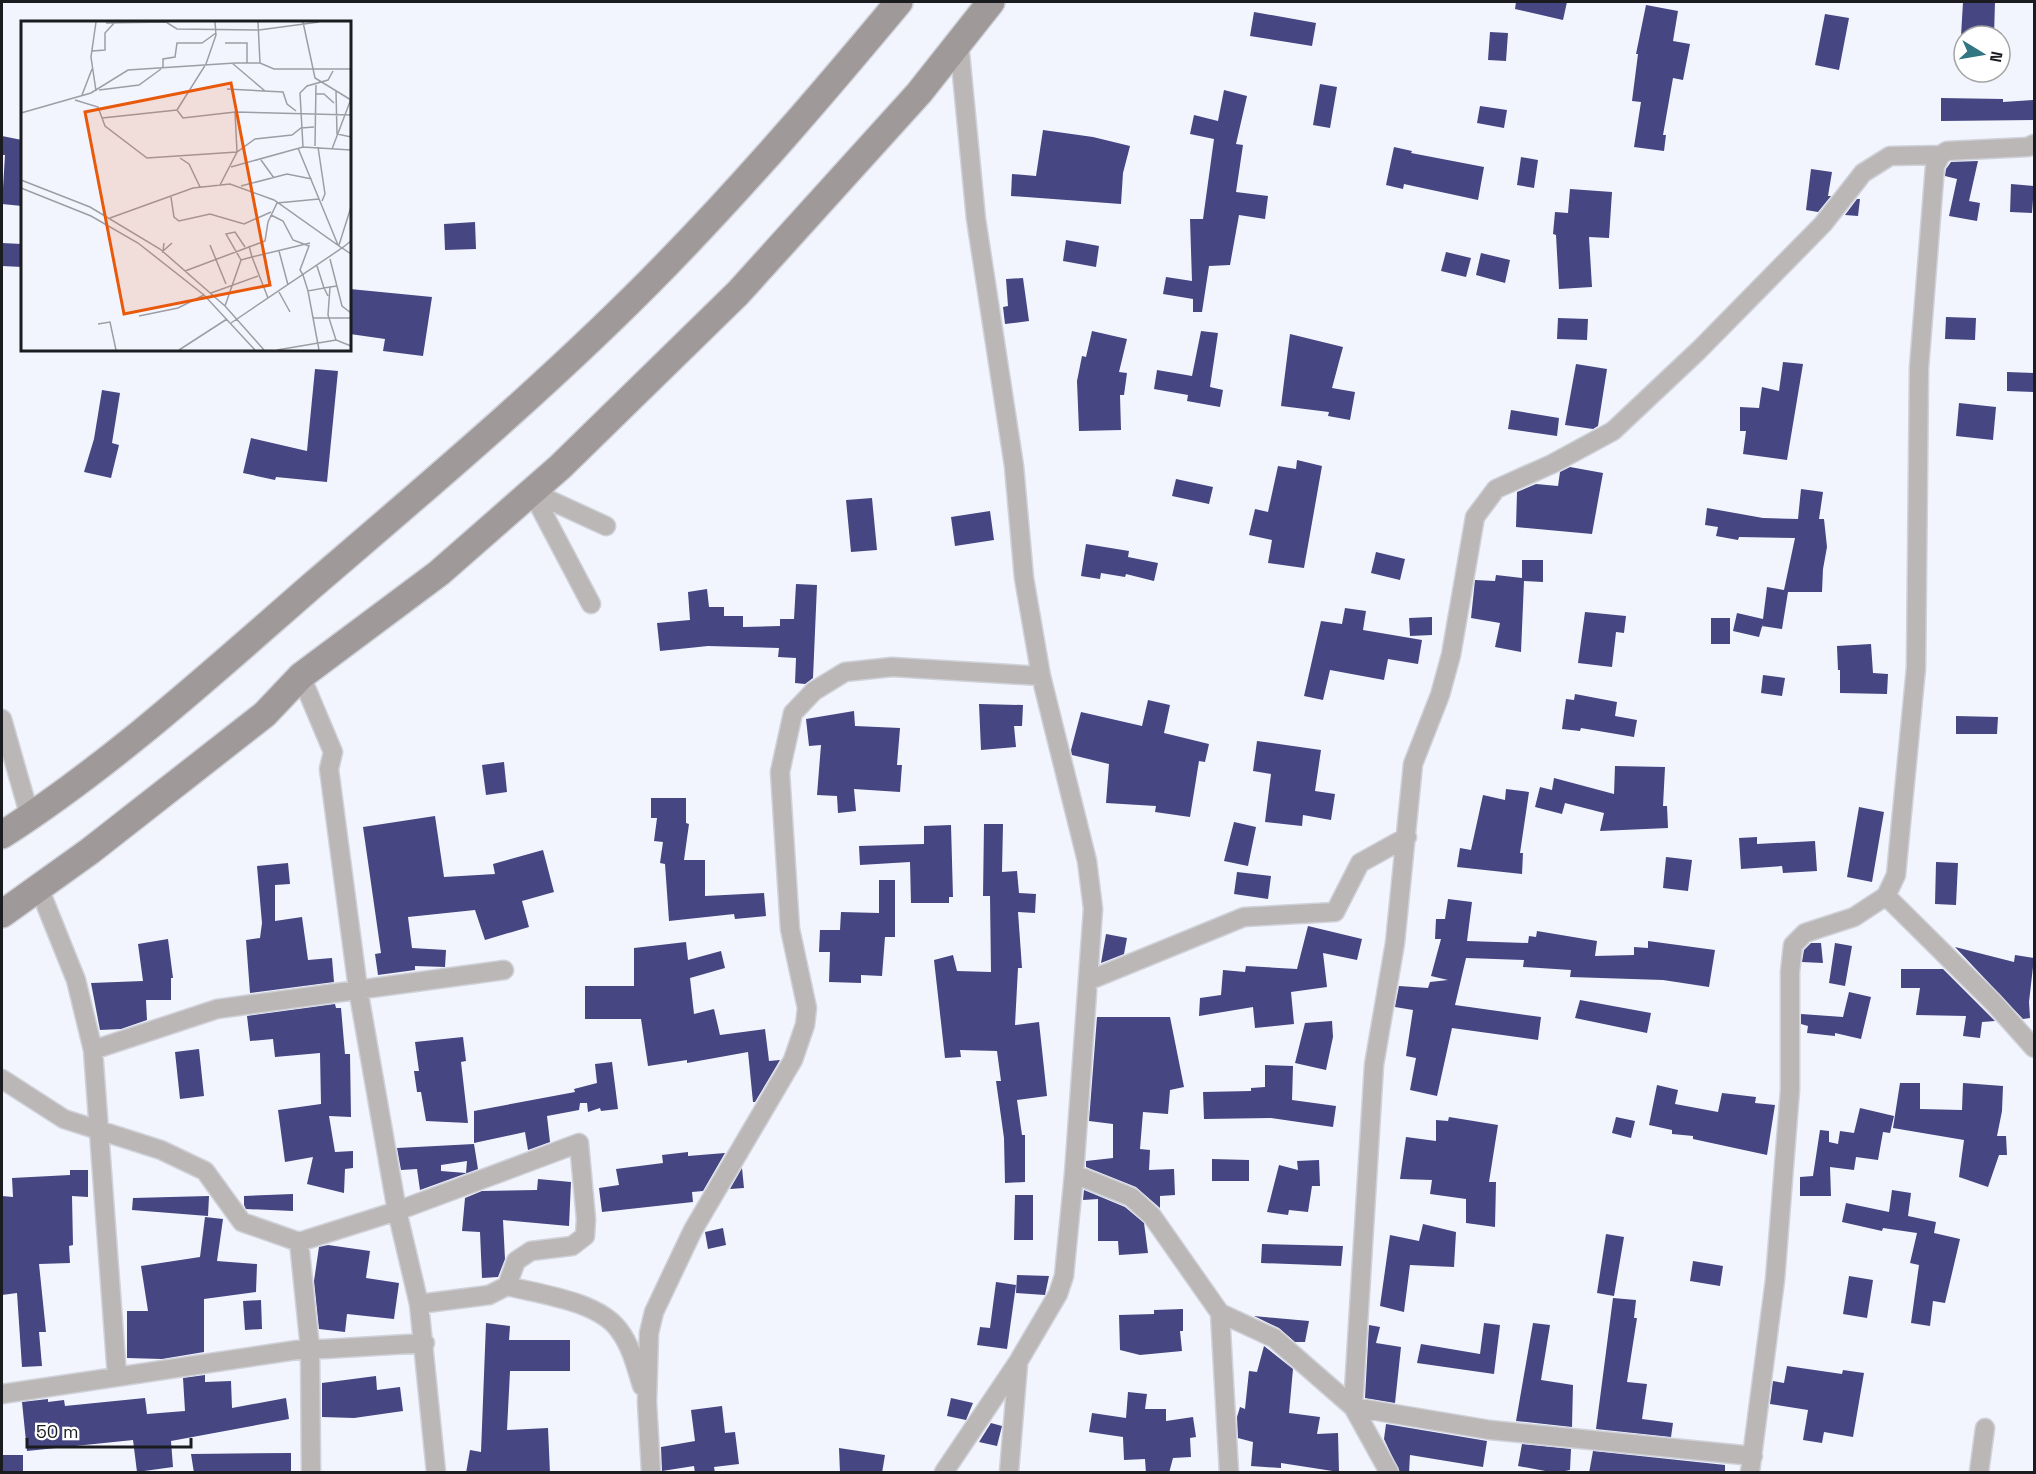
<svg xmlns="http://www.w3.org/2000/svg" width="2036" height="1474" viewBox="0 0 2036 1474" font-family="'Space Grotesk',sans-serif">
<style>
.building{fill:#454682;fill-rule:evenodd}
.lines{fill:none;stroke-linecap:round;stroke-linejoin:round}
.street-casing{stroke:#d0d2da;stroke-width:21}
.secondary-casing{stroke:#d0d2da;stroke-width:30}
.street{stroke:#bcb7b7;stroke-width:18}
.secondary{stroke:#a09999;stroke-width:27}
.inset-road{fill:none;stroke:#9d9ea5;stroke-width:1.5}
.view{fill:#e8590c;fill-opacity:0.15;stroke:#e8590c;stroke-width:3}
.inset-edge{fill:none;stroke:#1b1c1f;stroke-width:3}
</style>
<rect width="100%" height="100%" fill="#f3f5fe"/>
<path class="building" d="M1516,2H1567L1563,20L1515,9Z
M1963,2H1995L1994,36H1961Z
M1646,5L1678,11L1673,41L1690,44L1683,80L1673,78L1663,135H1666L1664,151L1634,147L1641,102L1632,101L1638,54H1636Z
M1254,12L1316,23L1312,46L1250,36Z
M1825,14L1849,18L1839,70L1815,65Z
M1490,32L1508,33L1506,61L1488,60Z
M1320,84L1337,87L1330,128L1313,125Z
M1224,90L1247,96L1236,144L1243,145L1236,192L1268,196L1265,219L1239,215L1230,265L1209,266L1202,312H1193V299L1163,294L1166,277L1192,281L1190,219H1203L1214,139L1190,134L1194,115L1218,121Z
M1941,98L2003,99V102L2033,100L2034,120L1941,121Z
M1480,106L1507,110L1504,128L1477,123Z
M1043,130L1093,137L1130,146L1123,173L1121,204L1011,196L1012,174L1036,176Z
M2,136L22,140V206L2,204L5,155H2Z
M1394,147L1412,151L1411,153L1484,167L1478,200L1404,184L1403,189L1386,185Z
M1521,157L1538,160L1534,188L1517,185Z
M1978,161L1969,201L1980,203L1977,221L1949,216L1957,179L1945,176L1946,169L1951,162Z
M1811,169L1832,172L1828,196H1831L1818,212L1806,210Z
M2011,184L2034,186L2032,213L2010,212Z
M1570,189L1612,192L1609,238L1589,237L1592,287L1559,289L1556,235L1553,234L1555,212L1568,213Z
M1857,199H1860L1858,216L1845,215Z
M475,222L476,249L445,250L444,224Z
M1066,240L1099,246L1096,267L1063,261Z
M2,243L22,244V267L2,266Z
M1446,252L1471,258L1466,277L1441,271Z
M1481,253L1510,260L1505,283L1476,275Z
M1023,278L1029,321L1005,324L1003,307L1008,306L1006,279Z
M350,289L432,297L423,356L383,351L385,339L350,334Z
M1946,317L1976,318L1975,340L1945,339Z
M1558,318L1588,319L1587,340L1557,339Z
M1092,331L1127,339L1119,372L1127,373L1124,395H1120L1121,430L1079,431L1077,381L1082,356L1086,357Z
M1201,331L1218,333L1210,387L1223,390L1220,407L1187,401L1188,395L1154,389L1157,370L1192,376Z
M1290,334L1343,347L1332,388L1355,392L1350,420L1328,416L1329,412L1281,406Z
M1783,362L1803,364L1787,460L1743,454L1746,431H1740V407L1759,408L1762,387L1779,391Z
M1576,364L1607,369L1598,426L1593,429L1565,425Z
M315,369L338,371L327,482L276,477L275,480L243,473L251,438L307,451Z
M2007,372L2034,373V392L2007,391Z
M102,390L120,393L112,443L119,445L111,478L84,472L94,439Z
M1959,403L1996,407L1993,440L1956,436Z
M1511,410L1559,418L1557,436L1508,429Z
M1297,460L1322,466L1304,568L1268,563L1272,540L1249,535L1255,509L1268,512L1278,466L1296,469Z
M1570,467L1603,473L1592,534L1516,527L1517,492L1536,484L1558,486L1560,472Z
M1176,479L1213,487L1209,504L1172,496Z
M1801,489L1823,492L1819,519H1824L1827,547L1823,569L1822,592H1788L1782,629L1762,626L1763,623L1759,637L1733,631L1737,613L1763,619L1767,587L1784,590L1795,538L1739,537L1738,540L1716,536L1718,527L1705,525L1707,508L1763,518L1798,519Z
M872,498L877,550L851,552L846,500Z
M990,511L994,540L955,546L951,517Z
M1086,544L1129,551L1128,557L1158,563L1154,581L1126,574L1125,577L1101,573L1100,579L1081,576Z
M1376,552L1405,559L1400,580L1371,573Z
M1522,560H1543V582L1524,581L1521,652L1495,647L1500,623L1471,618L1475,580L1495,581L1496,575L1522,578Z
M796,584L817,585L813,678L805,684L795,683L796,658L778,657L779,648L708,646L660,651L657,623L690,620L688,592L707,589L709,607H724V616H743V627L780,626V619H794Z
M1345,608L1366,611L1363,630L1422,640L1418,664L1388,659L1384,680L1330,670L1323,700L1304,696L1321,621L1342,624Z
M1585,612L1626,616L1624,633L1616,632L1612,667L1578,663Z
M1432,617V635L1410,636L1409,618Z
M1711,618H1730V644H1711Z
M1871,644L1873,673L1888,674L1887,694L1840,693V670H1838L1837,646Z
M1763,675L1785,678L1782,696L1761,693Z
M1575,694L1617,702L1615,716L1637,720L1634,737L1581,728L1580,731L1562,729L1566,699L1574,700Z
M1148,700L1170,705L1164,733L1209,744L1205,762L1199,761L1190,817L1155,812L1156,806L1106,803L1109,764L1072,755L1071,750L1081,712L1142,726Z
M979,704L1023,705L1022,726H1014L1016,747L981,750Z
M854,711L855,726L900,728L897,765H902L900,792L854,789L856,811L838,813L837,796L817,795L821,745L809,746L806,719Z
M1956,716L1998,717L1997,734H1956Z
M1257,741L1321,750L1315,791L1335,794L1331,820L1303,815L1302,826L1265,822L1271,774L1253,771Z
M504,762L507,792L486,795L482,765Z
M1615,766L1665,767L1663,806H1667L1668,828L1600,831L1604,813L1565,803L1562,814L1535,807L1540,787L1552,790L1554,778L1614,794Z
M1506,789L1529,792L1520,853H1523L1522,874L1457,867L1460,848L1471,850L1483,795L1505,800Z
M651,798H686V823L689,824L684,860H705V896L764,893L766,916L735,919L734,914L669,921L665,864L660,863L663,842L654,841L657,818H651Z
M1859,807L1884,812L1872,882L1847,877Z
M435,816L444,877L495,874L493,864L543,850L554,892L522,901L529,927L485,940L475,910L408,917L412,948L446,950L445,967L415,966V970L378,975L375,954L381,953L363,827Z
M1234,822L1256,827L1248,866L1224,861Z
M984,824H1003L1002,872L1017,871L1019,893L1036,894L1035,913L1018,912L1022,968H1018L1015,1025L1039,1022L1047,1096L1017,1100L1022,1135H1025V1182L1005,1183L1004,1138L996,1081H1001L997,1051L960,1050L961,1057L945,1058L934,960L953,955L957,971L991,972L990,896H983Z
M951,825L953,897H949V903H911L910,862L860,865L859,846L924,844V826Z
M1757,837V844L1815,841L1817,871L1783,873L1782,866L1741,869L1739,838Z
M1666,857L1692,860L1688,891L1663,888Z
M1936,862L1958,863L1956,905L1935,904Z
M288,863L290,884L275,885V921L302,917L308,960L332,958L334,982L250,993L246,940L260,938L262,923L257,866Z
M1237,872L1271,876L1268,899L1234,894Z
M879,880H895V937H885L882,976L861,975V983L829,982L830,952H819L820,930H840L841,912L879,913Z
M1448,899L1472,902L1467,941L1528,943L1529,936L1536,937L1537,931L1597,941L1595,956L1634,955V947L1648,948V941L1715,950L1709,987L1663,980L1570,977L1571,970L1523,967L1524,960L1466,958L1455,1005L1541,1017L1538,1040L1452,1028L1437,1096L1410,1090L1416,1058L1406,1056L1413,1010L1395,1007L1399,986L1428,988L1430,982L1448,980L1431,976L1441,939H1435L1436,919H1445Z
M1308,926L1362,939L1357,960L1323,953L1327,987L1291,992L1294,1024L1255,1028L1253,1007L1199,1016L1200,998L1221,995L1223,970L1245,972L1246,966L1297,969Z
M1106,934L1127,938L1124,954L1101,963Z
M168,939L173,978H171V1000H146L147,1020L121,1029L100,1030L91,983L143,981L138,944Z
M686,942L688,960L721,951L725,968L690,978L694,1014L714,1009L720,1035L765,1029L769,1061L780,1060L755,1102H753L748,1052L687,1063V1060L648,1066L641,1019H585V986H634V948Z
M1811,943H1821L1823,963L1802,962L1804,950Z
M1835,943L1852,946L1845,986L1829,983Z
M1955,947L2014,962L2015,955L2034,958L2029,1002L2030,1018L2023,1019Z
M1901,969H1943L1995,1021L1982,1022L1980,1038L1963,1036L1966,1016L1916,1015L1920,988H1901Z
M1849,992L1871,997L1861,1039L1835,1033V1036L1807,1033L1808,1026L1801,1024V1014L1843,1017Z
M1580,1000L1651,1013L1647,1033L1575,1018Z
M335,1004L336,1008H341L345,1054H350L351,1117L329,1116L335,1152L353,1151V1168L345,1169L344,1193L307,1184L313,1157L285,1162L278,1110L321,1104L320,1053L275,1057L273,1039L250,1041L247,1016Z
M1097,1017H1170L1184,1087L1170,1090L1168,1114L1143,1112L1140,1149L1150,1150L1149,1170L1174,1169L1175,1195L1160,1196V1208L1136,1187L1086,1167V1161L1113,1158V1124L1089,1121Z
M1332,1021L1333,1037L1326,1070L1295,1063L1305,1023Z
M463,1037L466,1061L461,1062L468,1123L426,1121L421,1092H417L414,1071H419L415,1042Z
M199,1049L204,1096L180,1099L175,1052Z
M612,1062L618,1109L601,1111L600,1108L588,1112L587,1103H580L579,1110L547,1116L550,1142L528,1150L525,1132L474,1143V1111L575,1092L574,1089L597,1083L595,1064Z
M1265,1065L1293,1066L1292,1100L1336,1106L1333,1127L1271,1118L1204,1119L1203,1092L1251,1091V1088L1265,1087Z
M1900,1083H1920V1109L1962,1110L1963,1083L2003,1086L2002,1111L1997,1136H2006L2007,1155H1999L1988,1187L1959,1177L1964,1140L1893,1128Z
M1657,1085L1678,1090L1675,1104L1718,1112L1722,1093L1756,1097L1755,1103L1775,1105L1767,1155L1693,1139V1136L1672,1134V1130L1649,1125Z
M1860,1108L1894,1116L1890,1133L1883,1132L1878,1160L1856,1157L1854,1170L1830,1167L1831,1196H1800V1177L1813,1176L1820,1130L1829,1131V1142L1838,1144L1840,1131L1854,1133Z
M1449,1117L1498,1125L1489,1182H1496L1495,1227L1466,1223V1199L1430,1194L1432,1180L1400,1179L1406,1137L1436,1141V1120L1448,1121Z
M1616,1117L1635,1121L1631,1138L1612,1133Z
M474,1144L478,1169L420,1190L417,1169L401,1170L397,1148ZM467,1161L466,1173L441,1171V1165Z
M688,1152V1156L725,1153L703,1191L692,1192L693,1202L602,1212L599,1188L619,1185L616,1169L663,1163L662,1155Z
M1212,1159L1249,1160V1181H1212Z
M1319,1160L1320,1186H1312L1308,1212L1289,1210L1288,1215L1267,1212L1279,1165L1298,1170L1297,1161Z
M742,1168L744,1188L730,1189Z
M70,1170H88V1197L72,1196L73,1245L69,1246L70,1263L39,1264L46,1332H39L42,1366L22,1367L17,1293L2,1295V1196L13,1197L12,1178L70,1175Z
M538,1179L571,1182L569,1226L503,1220L505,1259L498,1277L482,1278L480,1232L462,1231L465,1198L482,1191L537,1190Z
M1084,1190L1125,1207L1144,1223L1148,1253L1119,1255L1118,1241H1098V1199L1083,1200Z
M1892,1190L1911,1193L1908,1216L1936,1222L1934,1233L1960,1239L1945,1303L1933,1301L1930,1326L1911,1323L1919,1265L1910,1263L1917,1233L1883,1228L1882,1231L1842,1222L1846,1203L1889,1212Z
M293,1194V1211L246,1209L244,1205V1196Z
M1015,1195H1033V1240H1014Z
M209,1196L208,1216L132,1210L133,1198Z
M205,1217L223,1219L217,1261L257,1264L256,1292L204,1299V1352L162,1359L127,1358V1311H148L141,1266L200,1257Z
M1423,1224L1456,1232L1454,1267L1410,1265L1404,1312L1380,1306L1390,1235L1419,1241Z
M723,1228L726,1245L708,1249L705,1232Z
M1606,1234L1624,1237L1614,1296L1597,1293Z
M1262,1244L1343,1246L1341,1266L1261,1263Z
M328,1245L370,1251L366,1278L399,1283L394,1319L347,1314L345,1332L319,1329L314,1281L319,1247Z
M1693,1261L1723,1266L1720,1286L1690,1281Z
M1017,1275L1049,1276L1045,1295L1016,1293Z
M1849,1276L1873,1280L1867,1318L1843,1314Z
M996,1282L1016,1285L1007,1349L977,1345L980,1327L990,1328Z
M1613,1298L1636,1300L1634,1318H1637L1627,1382L1647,1384L1642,1419L1673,1423L1671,1437L1596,1429Z
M261,1300L262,1329L245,1330L243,1301Z
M1183,1309V1331H1180L1182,1351L1140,1355L1120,1350L1119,1315L1154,1314V1310Z
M1254,1316L1309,1321L1305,1342H1295L1279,1328Z
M486,1323L510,1326L509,1340H570V1371H510L507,1430L548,1428L550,1473H466L470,1450L481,1452Z
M1484,1323L1500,1325L1494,1374L1417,1363L1421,1344L1480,1354Z
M1533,1323L1550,1325L1541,1380L1573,1385L1572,1427L1516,1421Z
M1369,1325L1380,1327L1376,1343L1401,1347L1395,1403L1365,1398Z
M1264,1346L1293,1369L1289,1413L1320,1417L1317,1434L1338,1433L1339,1472L1281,1463V1468L1251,1466L1253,1442L1238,1438L1237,1417L1240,1407L1245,1409L1249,1371L1257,1372Z
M1787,1366L1842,1374L1843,1370L1864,1373L1853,1437L1824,1432L1822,1443L1803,1440L1808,1410L1770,1404L1773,1381L1784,1383Z
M205,1375V1382L231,1381L232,1408L286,1398L289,1419L171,1441L173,1467L137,1472L133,1440L27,1451L22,1402L48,1399V1402L64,1400L65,1406L145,1398L147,1414L185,1411L183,1378Z
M376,1376L377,1390L400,1387L403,1411L354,1418L322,1417V1383Z
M1128,1392L1147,1394L1145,1409H1166V1421L1193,1417L1196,1437L1190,1438L1191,1457L1173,1458L1169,1473H1146L1145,1459L1124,1460L1123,1437L1089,1432L1092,1413L1126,1418Z
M951,1398L973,1403L966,1420L947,1416Z
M722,1406L725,1433L735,1432L739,1464L714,1467L715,1473H695L694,1466L662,1471L661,1447L695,1441L691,1410Z
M991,1423L1002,1426L997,1446L979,1442Z
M1386,1424L1487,1441L1483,1467L1410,1455L1409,1473H1400L1384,1439Z
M1522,1444L1571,1449L1570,1470L1556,1473L1518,1466Z
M839,1448L885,1455L882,1473H840Z
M1593,1451L1725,1465V1473H1589Z
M291,1453V1471L237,1473H194L191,1454Z
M2,1455H23V1473H2Z"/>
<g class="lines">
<g class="street-casing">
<path id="street" d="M591,604L532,492L606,526
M301,676L333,752L329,769L358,989L397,1211L419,1304L436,1472
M2,719L30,817
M39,888L76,980L93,1050L117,1376
M1886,896L1993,1002L2034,1048
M1090,980L1244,917L1335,912L1360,863L1407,837
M93,1050L217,1009L504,970
M2,1079L64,1119L161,1150L205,1171L242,1222L299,1242L397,1211L579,1143L586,1219L585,1236L572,1246L531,1251L516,1261L507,1286L489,1295L419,1304
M1074,1174L1131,1197L1152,1216L1220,1313L1229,1472
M299,1242L310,1348L325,1349L425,1343
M507,1286C539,1294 598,1301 619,1330C631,1346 636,1366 642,1386
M1220,1313L1274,1338L1353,1407L1490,1430L1753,1456
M2,1394L310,1348L311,1472
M651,1472L647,1402L649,1333L654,1312L693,1230L793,1060L805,1025L807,1008L790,929L780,772L793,713L814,691L845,672L892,667L1041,676
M944,1472L1018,1362L1058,1294L1064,1276L1074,1174L1093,909L1087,861L1041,676L1024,578L1014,466L976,219L959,43
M1009,1472L1018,1364
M1389,1472L1353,1407L1374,1065L1395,943L1413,764L1440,695L1451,655L1475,517L1496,489L1552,464L1613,431L1699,350L1823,224L1863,173L1890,156L1941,155L1947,151L2028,147L2034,144
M1750,1472L1775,1280L1790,1090V972L1793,945L1805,933L1854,917L1886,896L1896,875L1916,668L1919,368L1935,166L1941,155
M1979,1472L1985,1428"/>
</g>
<g class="secondary-casing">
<path id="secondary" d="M2,835C114,763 214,671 314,584C434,481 555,379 666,265C748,181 824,92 899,2
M2,914L90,851L265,714L301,676L439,573L560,467L738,293L919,93L991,2"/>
</g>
<use href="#street" class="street"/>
<use href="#secondary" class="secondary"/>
</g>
<g transform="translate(21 21)">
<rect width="330" height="330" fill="#f3f5fe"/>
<path class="inset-road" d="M75,1L70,36L75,70M237,1L239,42M282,1L294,57L330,79M85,2L145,1L156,8L238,9L298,1M204,22H226V42M71,30L84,29V12L94,1M211,42L244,70M142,47V38L154,36L156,22H181L195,12M206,68L262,71L266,83L275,90M78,69L118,64L140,48M315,70L316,113L330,116M294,73H303L313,82M61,74L71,48M54,79L77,86L84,105L126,137L216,131L234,118L271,114L280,107L293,106M156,89L162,97L214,91L330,94M156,89L185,43L195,14L194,1M0,92L70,72L107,49L214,42H239L253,48H330M81,97L156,89M294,125L295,62M282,126L279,72L286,65L307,59L312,50M297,126L304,173L301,180M277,127L317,224M311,128L330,78M159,137L168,143L179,166M240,139L253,157M210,146L282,126L330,129M0,159L69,186L139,228L204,285L243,329M199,164L216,131L214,91M220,165L266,153L291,158M0,167L70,195L117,222L183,274L234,329M150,176L153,196L158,200L189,193L223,203L250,191M250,194L262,200L272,219L288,225L279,249L282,254M89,197L172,167L209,163L253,179L321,227L330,220M143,222L142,230L151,222M189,224L205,263M318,224L330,186M258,230L267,264M309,238L321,285L330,292M220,239L231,236L228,225M296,245L303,267L309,266M164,250L244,220L247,201L256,182L298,178M282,254L287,270L303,267L307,275M316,265L309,266L307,294L315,319L330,325M287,270L298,329M258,271L269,291M190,272L237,255M247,277L231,236L289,222M204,285L220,239L205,213L214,211L224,226M118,295L157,287L183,274M292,297H330M210,302L321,227L330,233M77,303L89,301L95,329M158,329L206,298M256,329L315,319"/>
<path class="view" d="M210,62L249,264L103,293L64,91Z"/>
<rect width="330" height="330" class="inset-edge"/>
</g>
<rect width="2036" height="1474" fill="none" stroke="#1b1c1f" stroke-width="6"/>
<g transform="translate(1982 54) rotate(101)"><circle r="28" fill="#ffffff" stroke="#a4a4a5" stroke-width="1.5"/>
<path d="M0-4.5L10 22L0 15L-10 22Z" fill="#307683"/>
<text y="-9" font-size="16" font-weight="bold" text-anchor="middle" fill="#1b1c1f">N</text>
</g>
<path d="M27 1438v9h164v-9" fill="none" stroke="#1b1c1f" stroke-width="3"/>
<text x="36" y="1438" font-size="18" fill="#1b1c1f" stroke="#ffffff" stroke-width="4.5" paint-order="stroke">50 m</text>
</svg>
